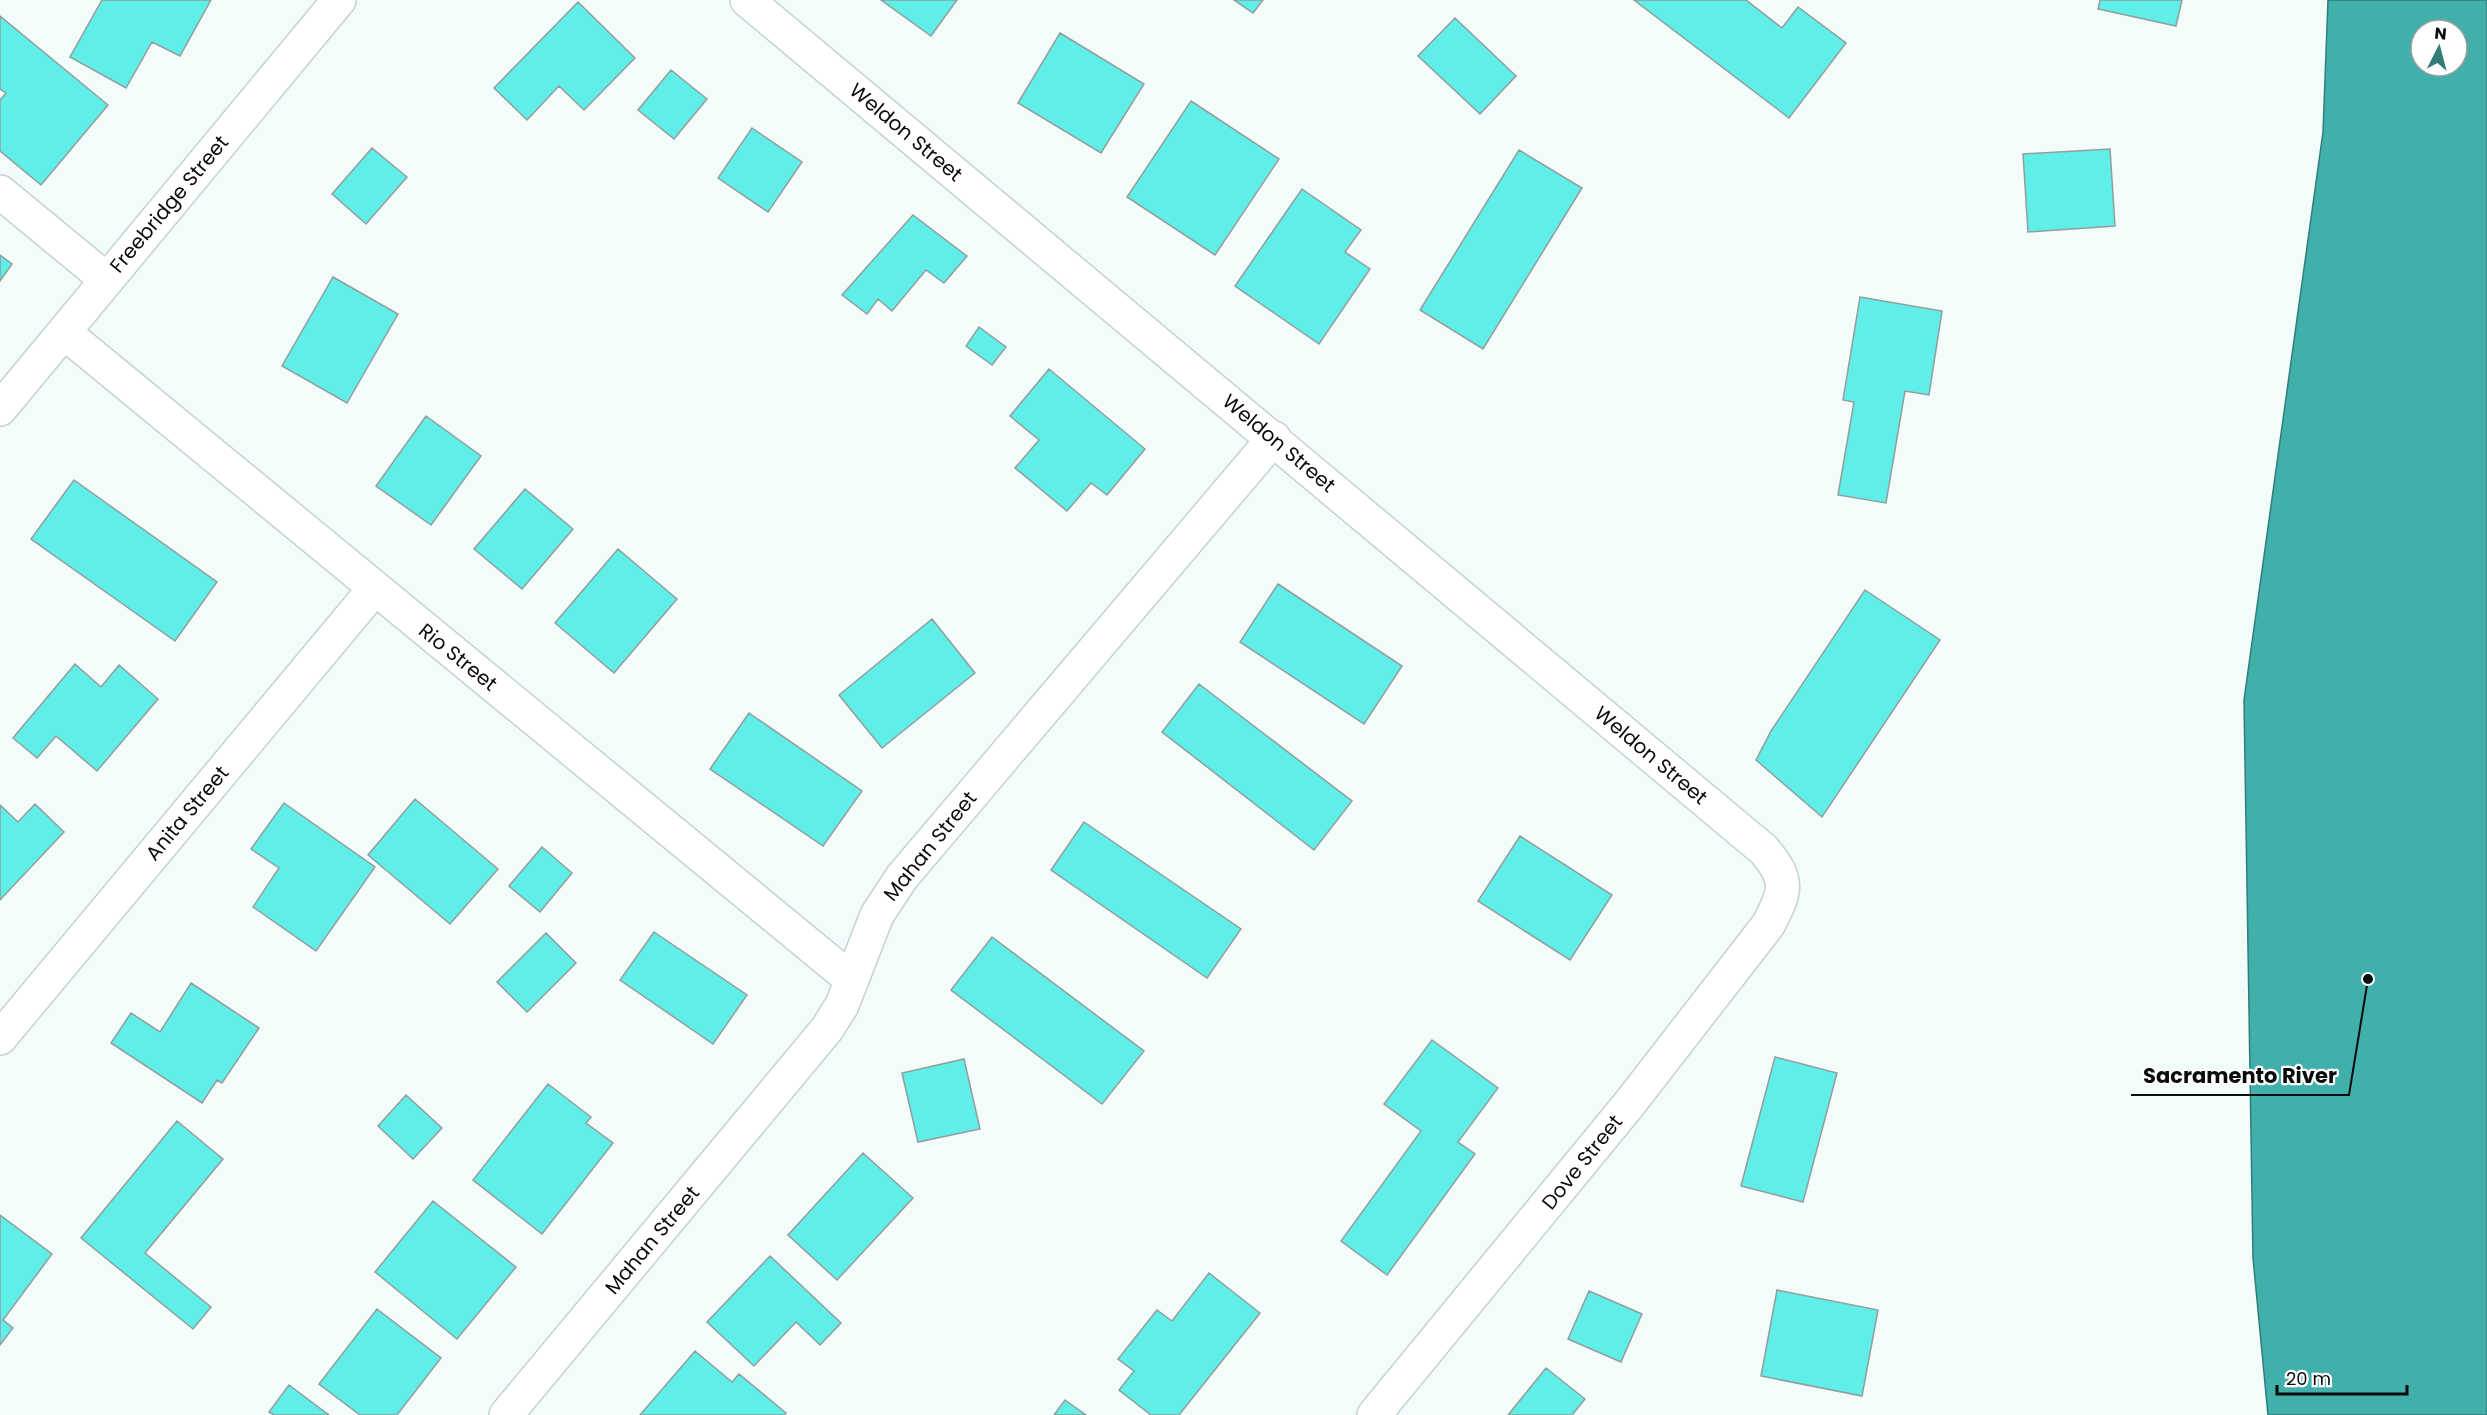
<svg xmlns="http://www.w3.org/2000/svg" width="2487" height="1415" viewBox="0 0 2487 1415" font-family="Poppins,sans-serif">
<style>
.water{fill:#41afaa;stroke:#307e7b;stroke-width:1.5;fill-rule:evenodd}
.building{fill:#5fefe8;stroke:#939d9c;stroke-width:1.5}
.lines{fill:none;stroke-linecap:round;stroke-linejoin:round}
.street-casing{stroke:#c7d1d1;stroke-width:36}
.street{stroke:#fff;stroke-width:33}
.labels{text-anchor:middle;stroke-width:4.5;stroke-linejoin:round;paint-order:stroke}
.street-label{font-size:20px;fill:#090c0c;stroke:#fff}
.leader{fill:none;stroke:#090c0c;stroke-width:2}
.callout-dot{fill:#090c0c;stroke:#fff;stroke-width:2}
.callout-label{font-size:21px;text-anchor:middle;font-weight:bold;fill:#090c0c;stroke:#fff;stroke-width:4.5;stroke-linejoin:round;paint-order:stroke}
</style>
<rect width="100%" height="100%" fill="#f1fcfb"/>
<path class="water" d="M2328,0H2487V1415H2268L2253,1258L2244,700L2323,132ZM2421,30H2457V66H2421Z"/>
<path class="building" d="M102,0H211L180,56L152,42L126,88L70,57Z
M881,0H957L931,36Z
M1234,0H1263L1253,13Z
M1634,0H1746L1782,28L1798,7L1846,43L1789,118Z
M2100,0H2182L2176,26L2098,9Z
M578,2L635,58L584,110L559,86L527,120L494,88Z
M0,16L108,105L41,185L0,151V100L6,93L0,89Z
M1455,18L1516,76L1480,114L1418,56Z
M1060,33L1144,84L1101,153L1018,103Z
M671,70L707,99L674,139L638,110Z
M1191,101L1279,159L1215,255L1127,197Z
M752,128L802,162L768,212L718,178Z
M372,148L407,177L366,224L332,194Z
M2110,149L2115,226L2028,232L2023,154Z
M1519,150L1582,188L1483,349L1420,310Z
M1302,189L1361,230L1345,252L1370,269L1319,344L1235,286Z
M913,215L967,256L944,283L926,270L892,311L878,299L867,314L842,295Z
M0,255L12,264L0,281Z
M333,277L398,314L347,403L282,366Z
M1860,297L1942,311L1929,395L1905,391L1886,503L1838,495L1854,402L1843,400Z
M979,327L1006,347L992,365L966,346Z
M1049,369L1145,449L1107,495L1091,483L1067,511L1015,468L1039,440L1010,416Z
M426,416L481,456L431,525L376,486Z
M74,480L217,582L175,641L31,539Z
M525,489L573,529L522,589L474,549Z
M618,549L677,599L614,673L555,623Z
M1278,584L1402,666L1364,724L1240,642Z
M1865,590L1940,640L1822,817L1756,760L1771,731Z
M932,619L975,673L882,748L839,695Z
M75,664L101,687L119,665L158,699L97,771L56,736L37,758L13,738Z
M1199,684L1352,801L1314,850L1162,732Z
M749,713L862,791L823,846L710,769Z
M415,799L498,869L450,924L368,855Z
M284,803L375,867L316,951L253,907L279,868L251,849Z
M35,804L64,832L0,900V805L18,822Z
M1084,822L1241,929L1207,978L1051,870Z
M1520,836L1612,895L1570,960L1478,901Z
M542,847L572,873L540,912L509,886Z
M654,932L747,995L713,1044L620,980Z
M546,933L576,963L527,1012L497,982Z
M992,937L1144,1051L1102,1104L951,990Z
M191,983L259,1028L222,1083L217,1080L202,1103L111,1043L131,1013L160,1032Z
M1432,1040L1498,1088L1458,1142L1475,1154L1387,1275L1341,1241L1421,1131L1384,1104Z
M1775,1057L1837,1073L1803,1202L1741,1186Z
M964,1059L980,1129L918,1142L902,1073Z
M548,1084L591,1117L586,1123L613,1143L542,1234L473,1180Z
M406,1095L442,1128L413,1159L378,1126Z
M177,1121L223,1159L145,1253L211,1307L193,1329L81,1238Z
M863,1153L913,1198L837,1280L788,1235Z
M433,1201L516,1267L457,1339L375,1272Z
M0,1215L52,1254L3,1320L13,1328L0,1345Z
M770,1256L841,1323L820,1345L796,1322L754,1366L707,1322Z
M1209,1273L1260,1313L1179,1415H1151L1119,1390L1134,1371L1118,1359L1157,1310L1172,1321Z
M1777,1290L1878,1310L1862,1396L1761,1376Z
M1589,1291L1642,1314L1621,1362L1568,1339Z
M377,1309L441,1358L397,1415H360L319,1384Z
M695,1351L732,1382L739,1374L786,1413L784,1415H640Z
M1546,1368L1585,1399L1572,1415H1508Z
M289,1385L329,1415H274L269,1412Z
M1065,1400L1086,1415H1054Z"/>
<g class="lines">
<g class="street-casing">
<path id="street" d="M747,0L1764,850C1790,881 1786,891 1768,925L1630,1103L1374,1415
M0,192L107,280
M65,333L852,980
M0,409L339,0
M0,1038L375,588
M506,1415L827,1029L842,1005L877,915L902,877L1274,438"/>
</g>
<use href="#street" class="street"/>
</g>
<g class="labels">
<g class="street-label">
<text transform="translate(906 132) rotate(40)" y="7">Weldon Street</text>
<text transform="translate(169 204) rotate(-50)" y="7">Freebridge Street</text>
<text transform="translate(1279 443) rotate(40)" y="7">Weldon Street</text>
<text transform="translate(458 657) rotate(39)" y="7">Rio Street</text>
<text transform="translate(1651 755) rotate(40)" y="7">Weldon Street</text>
<text transform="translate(187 813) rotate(-50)" y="7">Anita Street</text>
<text transform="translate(930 846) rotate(-51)" y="7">Mahan Street</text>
<text transform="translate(1582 1162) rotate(-51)" y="7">Dove Street</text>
<text transform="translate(652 1240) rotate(-50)" y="7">Mahan Street</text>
</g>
</g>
<path class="leader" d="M2368 979L2349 1095H2131"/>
<circle class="callout-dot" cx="2368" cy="979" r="6"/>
<g class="callout-label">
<text x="2240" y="1083">Sacramento River</text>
</g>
<g transform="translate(2439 48) rotate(6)"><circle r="28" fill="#ffffff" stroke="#9d9e9e" stroke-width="1.5"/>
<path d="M0-4.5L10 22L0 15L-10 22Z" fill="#347c79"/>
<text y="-9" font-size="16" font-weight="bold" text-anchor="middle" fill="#090c0c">N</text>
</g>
<path d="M2277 1385v9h130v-9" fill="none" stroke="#090c0c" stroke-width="3"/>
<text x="2286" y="1385" font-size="18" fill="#090c0c" stroke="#ffffff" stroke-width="4.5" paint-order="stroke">20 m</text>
</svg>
